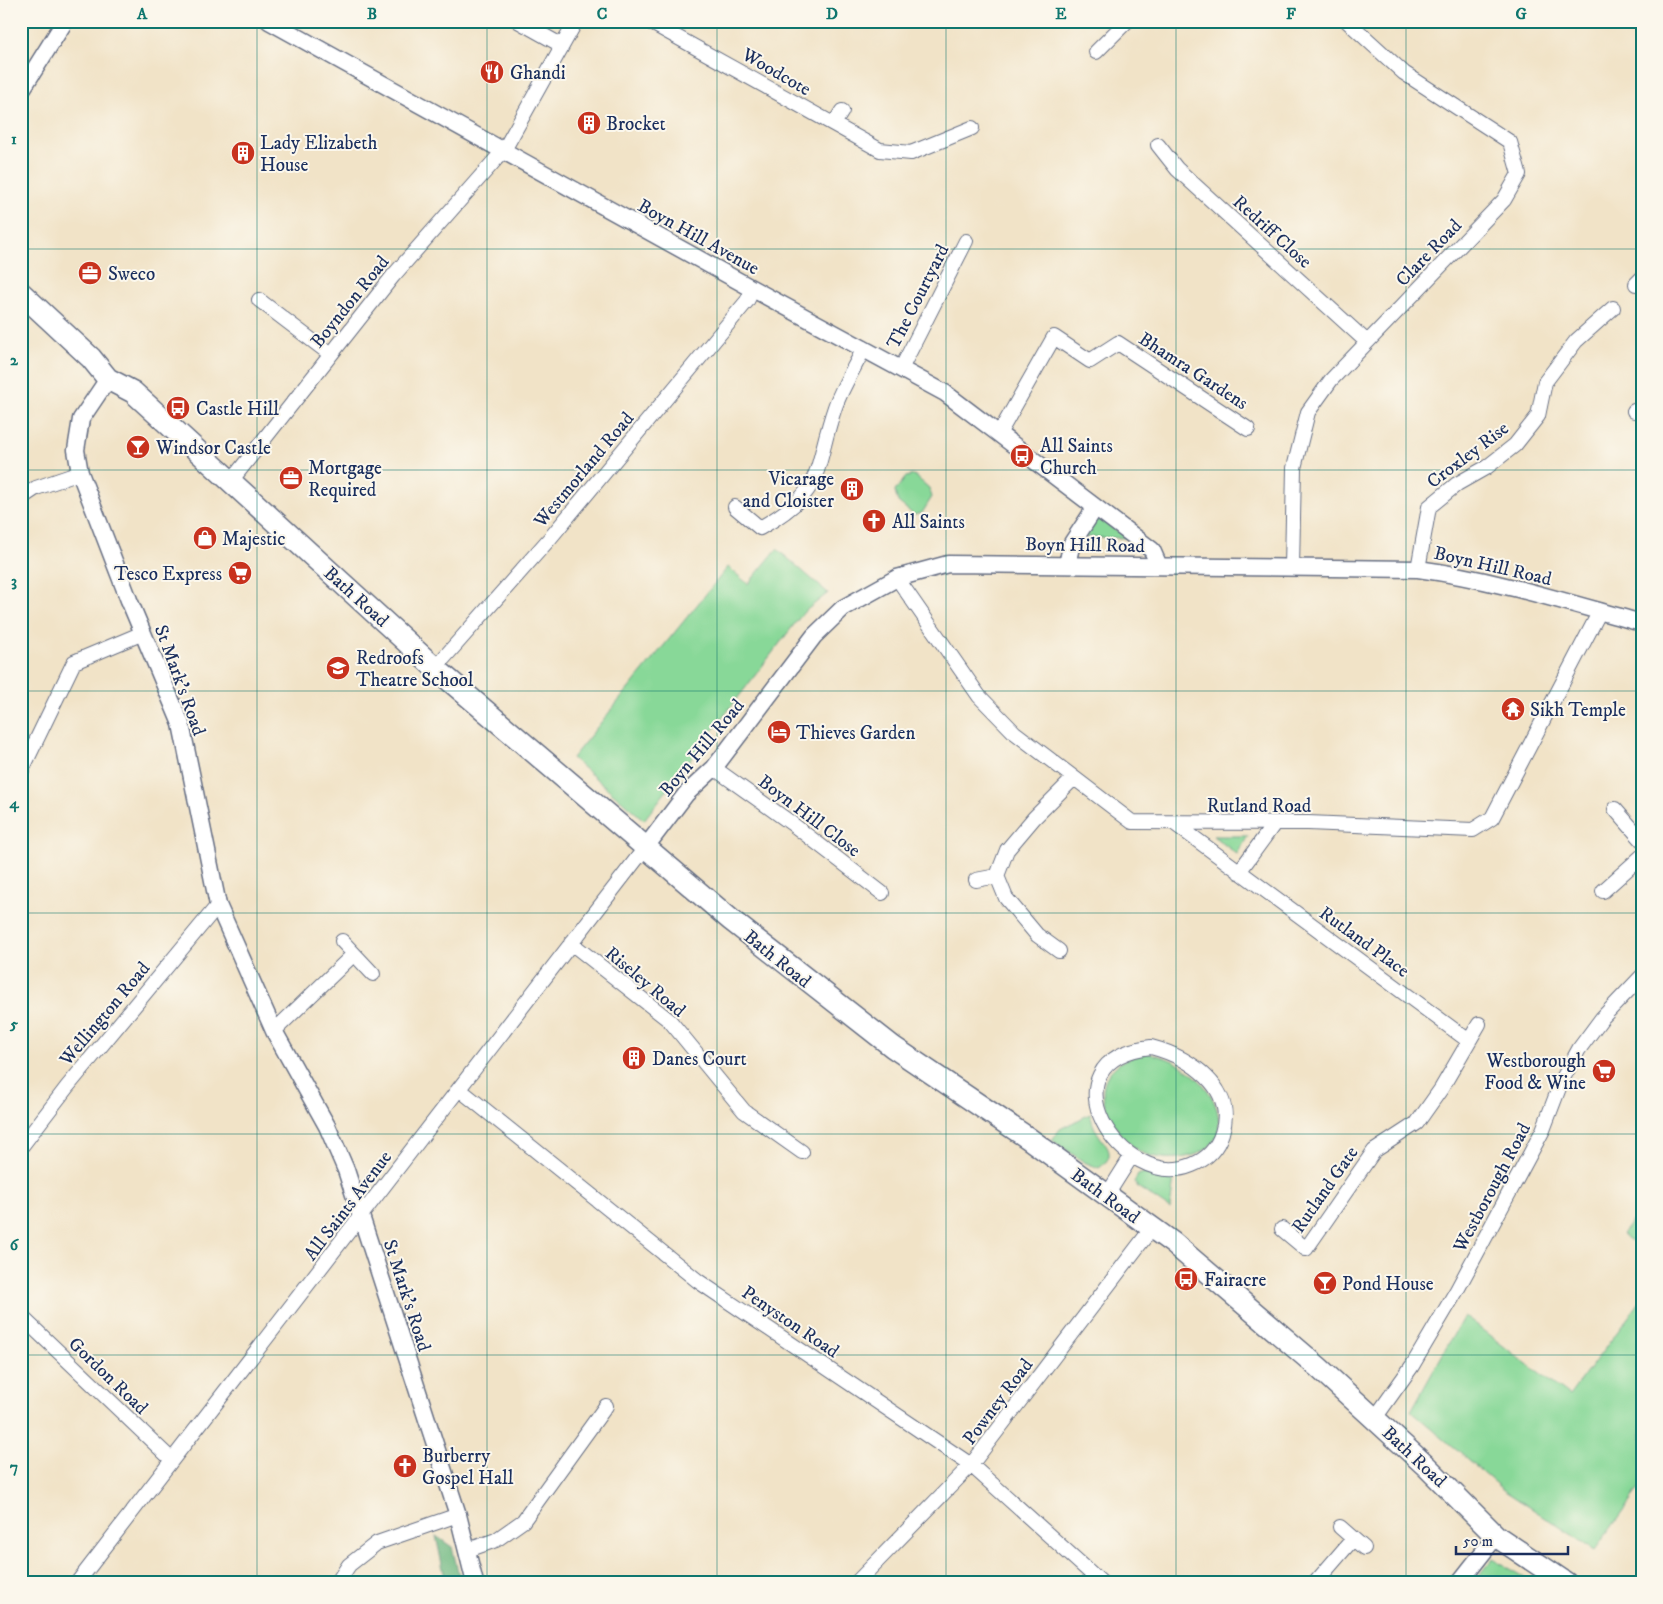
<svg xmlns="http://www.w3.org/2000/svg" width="1663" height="1604" viewBox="0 0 1663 1604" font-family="'IM FELL DW Pica',serif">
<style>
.green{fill:#88d898;stroke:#52847b}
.forest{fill:#6eb880;stroke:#44746f}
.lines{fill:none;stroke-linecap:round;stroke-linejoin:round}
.minor-casing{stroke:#666e83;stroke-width:16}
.tertiary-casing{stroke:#666e83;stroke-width:19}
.primary-casing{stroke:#666e83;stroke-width:24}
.minor{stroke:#fff;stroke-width:14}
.tertiary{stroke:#fff;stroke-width:16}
.primary{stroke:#fff;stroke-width:21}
.grid{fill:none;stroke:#0f766e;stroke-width:1;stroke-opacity:0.55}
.labels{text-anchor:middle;stroke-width:4;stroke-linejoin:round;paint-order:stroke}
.street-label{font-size:19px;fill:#1b2f5e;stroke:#fbf7ec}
.poi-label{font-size:19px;fill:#1b2f5e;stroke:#fbf7ec;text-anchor:start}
.neatline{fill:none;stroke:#0f766e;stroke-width:2}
.grid-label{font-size:16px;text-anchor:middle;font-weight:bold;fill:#0f766e}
</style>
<rect width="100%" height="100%" fill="#fbf7ec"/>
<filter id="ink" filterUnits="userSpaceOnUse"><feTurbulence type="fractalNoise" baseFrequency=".02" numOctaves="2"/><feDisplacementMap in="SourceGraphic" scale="10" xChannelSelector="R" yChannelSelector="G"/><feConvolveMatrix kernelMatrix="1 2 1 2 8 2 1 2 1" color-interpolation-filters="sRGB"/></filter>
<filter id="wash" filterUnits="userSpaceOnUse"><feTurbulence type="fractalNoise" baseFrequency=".0096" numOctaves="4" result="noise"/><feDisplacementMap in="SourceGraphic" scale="20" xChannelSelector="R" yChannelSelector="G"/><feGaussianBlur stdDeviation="1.12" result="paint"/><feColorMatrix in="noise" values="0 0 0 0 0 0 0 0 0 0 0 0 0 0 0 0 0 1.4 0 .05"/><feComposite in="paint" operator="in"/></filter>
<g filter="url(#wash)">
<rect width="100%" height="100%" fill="#f1e3c7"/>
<path class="green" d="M914,475L929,488L932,497L922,513L914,515L898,502L895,491L906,477Z
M1092,514L1128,538L1078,537Z
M777,549L828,593L803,613L644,820L572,758L728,567L748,584Z
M1213,836H1248L1237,854Z
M1148,1053C1156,1055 1165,1057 1173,1061C1199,1074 1224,1102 1218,1133C1215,1143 1205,1152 1194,1155C1178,1160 1154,1160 1139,1151C1116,1136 1087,1092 1114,1068C1124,1058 1135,1056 1148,1053Z
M1090,1114C1092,1120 1093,1127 1097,1132C1106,1147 1118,1154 1099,1168L1084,1162L1052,1140L1060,1129Z
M1146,1172L1158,1178H1174L1170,1209L1139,1188L1134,1182L1138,1175Z
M1642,1209V1249L1622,1234Z
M1642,1299V1485L1595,1550L1502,1489L1411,1411L1464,1316L1569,1396Z
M1493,1559L1535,1583H1473Z"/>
<path class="forest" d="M436,1536L452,1547L461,1583H446Z"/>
</g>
<g filter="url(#ink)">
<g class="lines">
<g class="minor-casing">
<path id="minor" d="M518,21L561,45
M648,21L880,150L911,153L972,128
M1096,52L1127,21
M834,124L842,111
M1158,145L1177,169L1367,342
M1636,284L1642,278
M259,300L330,354
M902,367L966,241
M1634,411L1642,409
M1000,432L1054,337L1090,361L1118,343L1248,429
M231,481L393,276L504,150L576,21
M21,498L36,488L80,473
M735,507L760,528C827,490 813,471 835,407C842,387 855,367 864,348
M1292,568L1294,468L1308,412L1331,380L1504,200L1519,174L1510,142L1404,73L1347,21
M1418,569L1429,507L1457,484L1487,467L1515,445L1538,416L1545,382L1576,341L1613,308
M897,578L979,696L1014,732L1132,822L1308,823L1473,830L1492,818L1600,611
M435,668L551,537L747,301L753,289
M714,768L791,823L882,893
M21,772L74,662L143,633
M1615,809L1642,840
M1174,823L1469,1041
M1239,872L1274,824
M976,880L997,876
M1603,891L1642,856
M342,941L373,974
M571,943L670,1021L744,1111L802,1152
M1059,951L1037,935L1006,898L997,876L1007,850L1034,818L1073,779
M274,1031L354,954
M1151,1047C1189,1057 1237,1088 1222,1133C1217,1149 1207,1159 1192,1165C1122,1194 1038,1060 1151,1047Z
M459,1089L698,1281L971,1465L1102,1583
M21,1147L67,1087L218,905
M1107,1195L1131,1157
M1282,1229L1306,1249L1374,1151L1417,1123L1441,1089L1479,1024
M21,1316L172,1460
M1375,1418L1412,1366L1457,1290L1543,1130L1562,1080L1579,1049L1602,1018L1642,976
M1340,1527L1364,1548
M468,1550L496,1540L523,1521L606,1406
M77,1583L645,848
M337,1583L349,1565L377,1543L458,1515
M856,1583L971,1465L1152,1228
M1315,1583L1353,1539"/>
</g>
<g class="tertiary-casing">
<path id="tertiary" d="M269,21L753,289L945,393L1152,550L1159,566
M21,91L65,21
M108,379L81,419L76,450L80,473L129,600L181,724L218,905L274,1031L327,1126L346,1170L458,1515L475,1583
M1067,564L1072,543L1095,508
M645,848L686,794L714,768L814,636L843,608L897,578L948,564L1418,569C1493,579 1569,603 1642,623
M1459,1583L1496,1536"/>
</g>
<g class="primary-casing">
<path id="primary" d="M21,293L91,358L108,379L133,392L435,668L731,920L893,1047L1028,1138L1173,1243L1318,1367L1426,1466L1496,1536L1566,1583"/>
</g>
<use href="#minor" class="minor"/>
<use href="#tertiary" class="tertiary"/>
<use href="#primary" class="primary"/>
</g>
</g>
<path class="grid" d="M257,21V1583M487,21V1583M717,21V1583M946,21V1583M1176,21V1583M1406,21V1583M21,249H1642M21,470H1642M21,691H1642M21,913H1642M21,1134H1642M21,1355H1642"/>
<defs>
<g id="restaurant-disc" transform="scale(1.25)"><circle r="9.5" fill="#c8321e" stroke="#fbf7ec"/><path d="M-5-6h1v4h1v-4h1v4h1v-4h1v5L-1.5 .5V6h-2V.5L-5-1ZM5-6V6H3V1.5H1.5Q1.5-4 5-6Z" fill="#fff"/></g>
<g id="building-disc" transform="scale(1.25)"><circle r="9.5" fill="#c8321e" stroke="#fbf7ec"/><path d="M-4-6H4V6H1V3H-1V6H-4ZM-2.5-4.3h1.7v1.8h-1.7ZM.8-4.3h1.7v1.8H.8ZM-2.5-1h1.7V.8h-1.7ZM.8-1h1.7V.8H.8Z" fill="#fff"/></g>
<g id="office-disc" transform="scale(1.25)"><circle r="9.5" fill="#c8321e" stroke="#fbf7ec"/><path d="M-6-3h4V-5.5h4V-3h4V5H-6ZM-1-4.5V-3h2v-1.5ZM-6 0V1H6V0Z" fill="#fff"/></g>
<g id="bus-disc" transform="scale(1.25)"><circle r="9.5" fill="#c8321e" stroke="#fbf7ec"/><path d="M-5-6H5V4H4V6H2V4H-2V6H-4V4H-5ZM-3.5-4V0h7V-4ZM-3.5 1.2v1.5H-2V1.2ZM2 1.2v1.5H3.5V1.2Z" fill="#fff"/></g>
<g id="bar-disc" transform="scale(1.25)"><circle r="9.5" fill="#c8321e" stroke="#fbf7ec"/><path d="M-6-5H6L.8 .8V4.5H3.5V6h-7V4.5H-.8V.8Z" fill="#fff"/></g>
<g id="church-disc" transform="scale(1.25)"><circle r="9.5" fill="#c8321e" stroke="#fbf7ec"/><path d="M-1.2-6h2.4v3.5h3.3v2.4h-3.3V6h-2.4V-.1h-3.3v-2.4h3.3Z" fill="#fff"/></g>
<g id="shop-disc" transform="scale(1.25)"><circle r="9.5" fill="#c8321e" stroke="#fbf7ec"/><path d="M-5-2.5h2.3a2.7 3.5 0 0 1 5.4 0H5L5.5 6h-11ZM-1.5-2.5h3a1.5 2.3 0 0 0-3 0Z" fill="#fff"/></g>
<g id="supermarket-disc" transform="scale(1.25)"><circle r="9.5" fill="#c8321e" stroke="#fbf7ec"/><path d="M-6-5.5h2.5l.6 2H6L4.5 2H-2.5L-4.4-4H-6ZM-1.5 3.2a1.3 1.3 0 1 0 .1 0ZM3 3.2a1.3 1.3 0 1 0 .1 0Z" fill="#fff"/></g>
<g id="school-disc" transform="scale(1.25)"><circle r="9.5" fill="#c8321e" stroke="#fbf7ec"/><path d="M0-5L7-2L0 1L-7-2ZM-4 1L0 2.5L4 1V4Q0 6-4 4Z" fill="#fff"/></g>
<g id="temple-disc" transform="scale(1.25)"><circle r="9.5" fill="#c8321e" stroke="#fbf7ec"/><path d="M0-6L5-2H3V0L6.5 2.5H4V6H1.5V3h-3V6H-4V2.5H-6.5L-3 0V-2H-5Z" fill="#fff"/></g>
<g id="hotel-disc" transform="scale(1.25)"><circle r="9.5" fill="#c8321e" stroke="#fbf7ec"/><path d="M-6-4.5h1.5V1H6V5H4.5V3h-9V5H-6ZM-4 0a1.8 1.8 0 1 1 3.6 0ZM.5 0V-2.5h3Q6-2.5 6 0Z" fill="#fff"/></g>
</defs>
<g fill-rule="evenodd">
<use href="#restaurant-disc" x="492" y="72"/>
<use href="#building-disc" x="589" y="123"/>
<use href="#building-disc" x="243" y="153"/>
<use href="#office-disc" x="90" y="273"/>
<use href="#bus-disc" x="178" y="408"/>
<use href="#bar-disc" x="138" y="447"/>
<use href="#bus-disc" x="1022" y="456"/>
<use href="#office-disc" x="291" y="478"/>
<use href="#building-disc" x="852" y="489"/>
<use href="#church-disc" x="874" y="521"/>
<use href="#shop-disc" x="205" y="538"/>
<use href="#supermarket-disc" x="240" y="573"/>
<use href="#school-disc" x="338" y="668"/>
<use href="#temple-disc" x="1513" y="709"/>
<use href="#hotel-disc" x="779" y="732"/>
<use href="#building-disc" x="634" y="1058"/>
<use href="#supermarket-disc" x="1604" y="1071"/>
<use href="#bus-disc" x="1186" y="1279"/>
<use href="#bar-disc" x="1325" y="1283"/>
<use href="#church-disc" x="405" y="1466"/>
</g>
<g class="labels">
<g class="street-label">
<text transform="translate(777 71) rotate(30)" y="7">Woodcote</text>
<text transform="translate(1273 231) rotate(42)" y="7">Redriff Close</text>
<text transform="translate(699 236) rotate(29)" y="7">Boyn Hill Avenue</text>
<text transform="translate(1428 252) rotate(-46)" y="7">Clare Road</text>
<text transform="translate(917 296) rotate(-63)" y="7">The Courtyard</text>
<text transform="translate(349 301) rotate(-51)" y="7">Boyndon Road</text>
<text transform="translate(1194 370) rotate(33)" y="7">Bhamra Gardens</text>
<text transform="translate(1467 454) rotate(-37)" y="7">Croxley Rise</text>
<text transform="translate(583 469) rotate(-50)" y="7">Westmorland Road</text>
<text transform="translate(1085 544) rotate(1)" y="7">Boyn Hill Road</text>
<text transform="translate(1493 565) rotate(13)" y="7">Boyn Hill Road</text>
<text transform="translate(357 596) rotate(42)" y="7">Bath Road</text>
<text transform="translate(181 680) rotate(70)" y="7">St Mark's Road</text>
<text transform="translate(701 747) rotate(-50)" y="7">Boyn Hill Road</text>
<text x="1259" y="812">Rutland Road</text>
<text transform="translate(810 815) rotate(37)" y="7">Boyn Hill Close</text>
<text transform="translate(1365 941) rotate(36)" y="7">Rutland Place</text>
<text transform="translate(778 958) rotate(39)" y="7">Bath Road</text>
<text transform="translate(646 981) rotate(40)" y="7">Riseley Road</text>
<text transform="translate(104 1013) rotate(-50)" y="7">Wellington Road</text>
<text transform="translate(1491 1187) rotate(-62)" y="7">Westborough Road</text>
<text transform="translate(1324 1189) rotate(-55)" y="7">Rutland Gate</text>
<text transform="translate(1106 1195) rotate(36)" y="7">Bath Road</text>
<text transform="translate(347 1205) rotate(-53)" y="7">All Saints Avenue</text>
<text transform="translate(408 1295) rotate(72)" y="7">St Mark's Road</text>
<text transform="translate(791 1321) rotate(34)" y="7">Penyston Road</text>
<text transform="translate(109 1375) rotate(44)" y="7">Gordon Road</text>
<text transform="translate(997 1401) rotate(-53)" y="7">Powney Road</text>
<text transform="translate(1415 1456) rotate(43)" y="7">Bath Road</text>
</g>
<g class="poi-label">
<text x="510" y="79">Ghandi</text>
<text x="606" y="130">Brocket</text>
<text x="260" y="149">Lady Elizabeth<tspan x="260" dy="22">House</tspan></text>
<text x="108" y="280">Sweco</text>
<text x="196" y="415">Castle Hill</text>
<text x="1040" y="452">All Saints<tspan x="1040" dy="22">Church</tspan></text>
<text x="156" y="454">Windsor Castle</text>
<text x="308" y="474">Mortgage<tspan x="308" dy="22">Required</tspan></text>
<text x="834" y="485" text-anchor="end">Vicarage<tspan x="834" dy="22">and Cloister</tspan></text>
<text x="892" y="528">All Saints</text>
<text x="222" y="545">Majestic</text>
<text x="222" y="580" text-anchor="end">Tesco Express</text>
<text x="356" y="664">Redroofs<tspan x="356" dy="22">Theatre School</tspan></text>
<text x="1530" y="716">Sikh Temple</text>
<text x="796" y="739">Thieves Garden</text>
<text x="652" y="1065">Danes Court</text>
<text x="1586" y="1067" text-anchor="end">Westborough<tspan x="1586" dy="22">Food &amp; Wine</tspan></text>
<text x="1204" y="1286">Fairacre</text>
<text x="1342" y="1290">Pond House</text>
<text x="422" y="1462">Burberry<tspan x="422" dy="22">Gospel Hall</tspan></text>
</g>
</g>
<rect width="1663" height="1604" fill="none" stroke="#fbf7ec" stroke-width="55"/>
<path d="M1456 1546v8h112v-8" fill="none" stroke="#1b2f5e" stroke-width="2.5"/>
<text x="1463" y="1546" font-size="15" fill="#1b2f5e" stroke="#fbf7ec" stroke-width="4" paint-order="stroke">50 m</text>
<rect x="28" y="28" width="1608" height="1548" class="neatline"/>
<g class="grid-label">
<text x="142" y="19">A</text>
<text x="372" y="19">B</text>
<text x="602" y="19">C</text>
<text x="832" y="19">D</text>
<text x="1061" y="19">E</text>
<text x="1291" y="19">F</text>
<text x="1521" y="19">G</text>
<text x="14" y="144">1</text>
<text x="14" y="365">2</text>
<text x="14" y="586">3</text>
<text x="14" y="808">4</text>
<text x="14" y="1029">5</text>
<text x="14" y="1250">6</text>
<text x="14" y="1472">7</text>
</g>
</svg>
